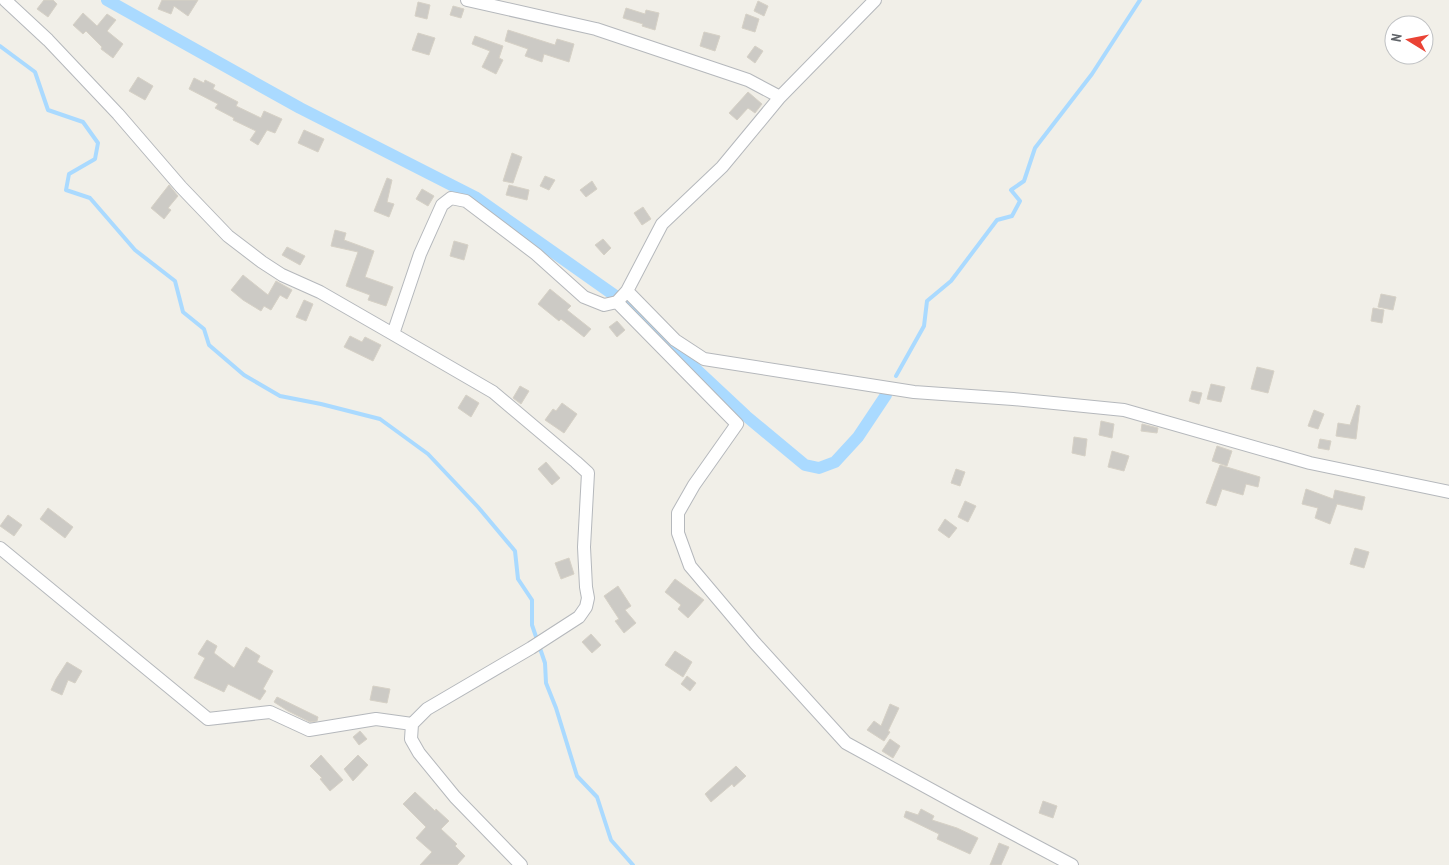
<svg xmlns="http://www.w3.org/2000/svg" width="1449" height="865" viewBox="0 0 1449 865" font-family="'PT Sans Narrow',sans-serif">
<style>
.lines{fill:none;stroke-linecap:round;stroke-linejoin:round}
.stream{stroke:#aadaff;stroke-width:4}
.canal{stroke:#aadaff;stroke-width:12}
.building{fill:#cccac5;stroke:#d6d1c6}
.street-casing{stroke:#b5b8bc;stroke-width:14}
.street{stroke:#fff;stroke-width:12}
</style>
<rect width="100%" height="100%" fill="#f1efe8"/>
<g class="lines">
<path class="stream" d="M0,46L35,72L48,110L83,122L98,143L95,159L69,174L66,190L90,198L135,250L175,281L183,312L204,329L209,345L244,375L280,396L321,404L380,419L428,454L478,507L515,551L518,579L532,600V625L545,663L546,683L556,708L577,776L597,797L611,840L633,865
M896,376L924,326L927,301L951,281L997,220L1012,216L1020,201L1011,190L1024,181L1035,148L1092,74L1140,0"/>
<path class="canal" d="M107,0L300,108L475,197L624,302L746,416L805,465L819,468L835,462L858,437L886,395"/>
</g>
<path class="building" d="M44,0H53L57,4L48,17L37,9Z
M162,0H198L188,16L174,6L171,14L158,9Z
M758,1L768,6L764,16L754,11Z
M418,2L430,5L427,19L415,16Z
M453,6L464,9L461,18L450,15Z
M626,8L645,14L646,10L659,13L655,30L642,26L643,24L623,18Z
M83,13L97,26L107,14L116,20L107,31L123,44L113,58L101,49L102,47L86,31L83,34L73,25Z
M746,14L759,19L755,32L742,28Z
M508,30L555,45L557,39L574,44L569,62L544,54L542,62L525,56L528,49L505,41Z
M704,32L720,36L715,51L700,46Z
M418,33L435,38L429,55L412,50Z
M475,36L503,46L499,58L503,60L496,74L482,67L490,51L472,44Z
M755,46L763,51L755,63L747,57Z
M138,77L153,86L145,100L129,91Z
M194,78L204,83L205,80L215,85L213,89L238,102L236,106L261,118L264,111L282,119L275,133L267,130L258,145L250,140L256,131L233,120L234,118L215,108L218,104L189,89Z
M748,92L762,104L755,113L748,108L737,120L729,113Z
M304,130L324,139L318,152L298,143Z
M512,153L522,157L513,183L503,181Z
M545,176L555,180L549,190L540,186Z
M387,178L392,180L387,202L394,204L389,217L374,211Z
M592,181L597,189L586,197L580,190Z
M169,185L178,196L168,208L171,210L164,219L151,208Z
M509,185L529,190L527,200L506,195Z
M422,189L434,196L428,206L416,199Z
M643,207L651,219L642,225L634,213Z
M335,230L346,233L344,240L374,251L365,277L393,287L386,306L368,300L370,295L346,286L358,252L331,246Z
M603,239L611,248L604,255L595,245Z
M454,241L468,245L464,260L450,256Z
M287,247L305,256L300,265L282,255Z
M243,275L268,295L276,281L292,290L287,299L280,295L271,310L264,306L261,311L243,300L231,290Z
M550,289L571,306L567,310L591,329L584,337L561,319L559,321L538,304Z
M1381,294L1396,297L1393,310L1378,307Z
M304,300L313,304L306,321L296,317Z
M1373,308L1384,310L1382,323L1371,321Z
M617,321L625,330L617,337L609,327Z
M350,336L362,342L365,337L381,345L373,361L344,347Z
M1257,367L1274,371L1268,393L1251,389Z
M1211,384L1225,387L1221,402L1207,399Z
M520,386L529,391L521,404L513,398Z
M1192,391L1202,393L1199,404L1189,401Z
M466,395L479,403L471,417L458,408Z
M562,403L577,414L564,433L545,420L553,409L556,411Z
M1357,405L1360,406L1356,439L1336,436L1338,423L1350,425Z
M1314,410L1324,414L1318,429L1308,426Z
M1101,421L1114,424L1112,438L1099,435Z
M1142,424L1158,428L1157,433L1141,431Z
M1074,437L1087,439L1085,456L1072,453Z
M1320,439L1331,441L1329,450L1318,448Z
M1217,446L1232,451L1227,466L1212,461Z
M1112,451L1129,456L1124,471L1108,467Z
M546,462L560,478L552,485L538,469Z
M1220,465L1260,477L1258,487L1246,484L1243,495L1222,489L1216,506L1206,503Z
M956,469L965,472L960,486L951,483Z
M1306,489L1333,499L1335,490L1365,497L1362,510L1337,504L1330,524L1315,518L1318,508L1302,504Z
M965,501L976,506L968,522L958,517Z
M48,508L73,527L65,538L40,519Z
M8,515L22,525L14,536L0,526Z
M945,519L957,528L949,538L938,530Z
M1355,548L1369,552L1364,568L1350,564Z
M569,558L574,574L561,579L555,563Z
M675,579L704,600L688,618L678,609L681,605L665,592Z
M618,586L631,606L625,610L636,623L624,633L615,621L619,619L604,596Z
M591,634L601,645L592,653L582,642Z
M207,640L217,646L214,653L234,668L246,647L260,656L257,662L273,671L263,689L266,691L260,700L228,684L224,692L194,678L205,658L198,654Z
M675,651L692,662L683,677L665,665Z
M67,662L82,671L75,683L68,680L62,695L51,690L56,679Z
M687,676L696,683L690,691L681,684Z
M373,686L390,689L387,703L370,700Z
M277,697L318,717L317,721L310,722L288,711L274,702Z
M890,704L899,708L888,731L890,732L884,741L867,730L874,721L881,726Z
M360,731L367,739L359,745L353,737Z
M890,739L900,746L893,758L882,751Z
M321,755L343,780L330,791L320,779L322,778L310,766Z
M358,755L368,765L353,781L344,769Z
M736,766L746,776L734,787L732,784L711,802L705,794Z
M415,792L435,811L436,809L449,821L441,829L457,844L455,846L465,856L457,865H420L432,852L416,838L426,827L403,804Z
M1043,801L1057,806L1053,818L1039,813Z
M921,809L934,816L932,820L957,828L978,838L970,854L937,839L939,834L904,817L906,811L918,815Z
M999,843L1009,847L1001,865H990Z"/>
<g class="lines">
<g class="street-casing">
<path id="street" d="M5,0L48,40L118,114L181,187L228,236L262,262L282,275L320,292L393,334L420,254L442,205L451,198L466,201L536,254L584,297L604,305L617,302L627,291
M467,0L596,29L748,80L780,97L722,167L662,224L627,291L675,340L704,359L914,392L1013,399L1124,410L1310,463L1449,492
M780,97L875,0
M617,302L737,424L694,485L678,513V533L690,566L755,643L846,743L961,806L1072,865
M393,334L493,392L576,462L588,473L584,547L586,587L588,598L586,607L579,617L531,648L427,709L412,724L411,739L419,753L455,797L521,865
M0,548L208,719L270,712L309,730L376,719L412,724"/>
</g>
<use href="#street" class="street"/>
</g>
<g transform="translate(1409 40) rotate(280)"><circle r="24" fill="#ffffff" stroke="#bfc1c3"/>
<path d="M0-4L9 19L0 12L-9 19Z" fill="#ea4335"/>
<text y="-8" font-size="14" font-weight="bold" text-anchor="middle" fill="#5f6368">N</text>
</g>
</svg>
